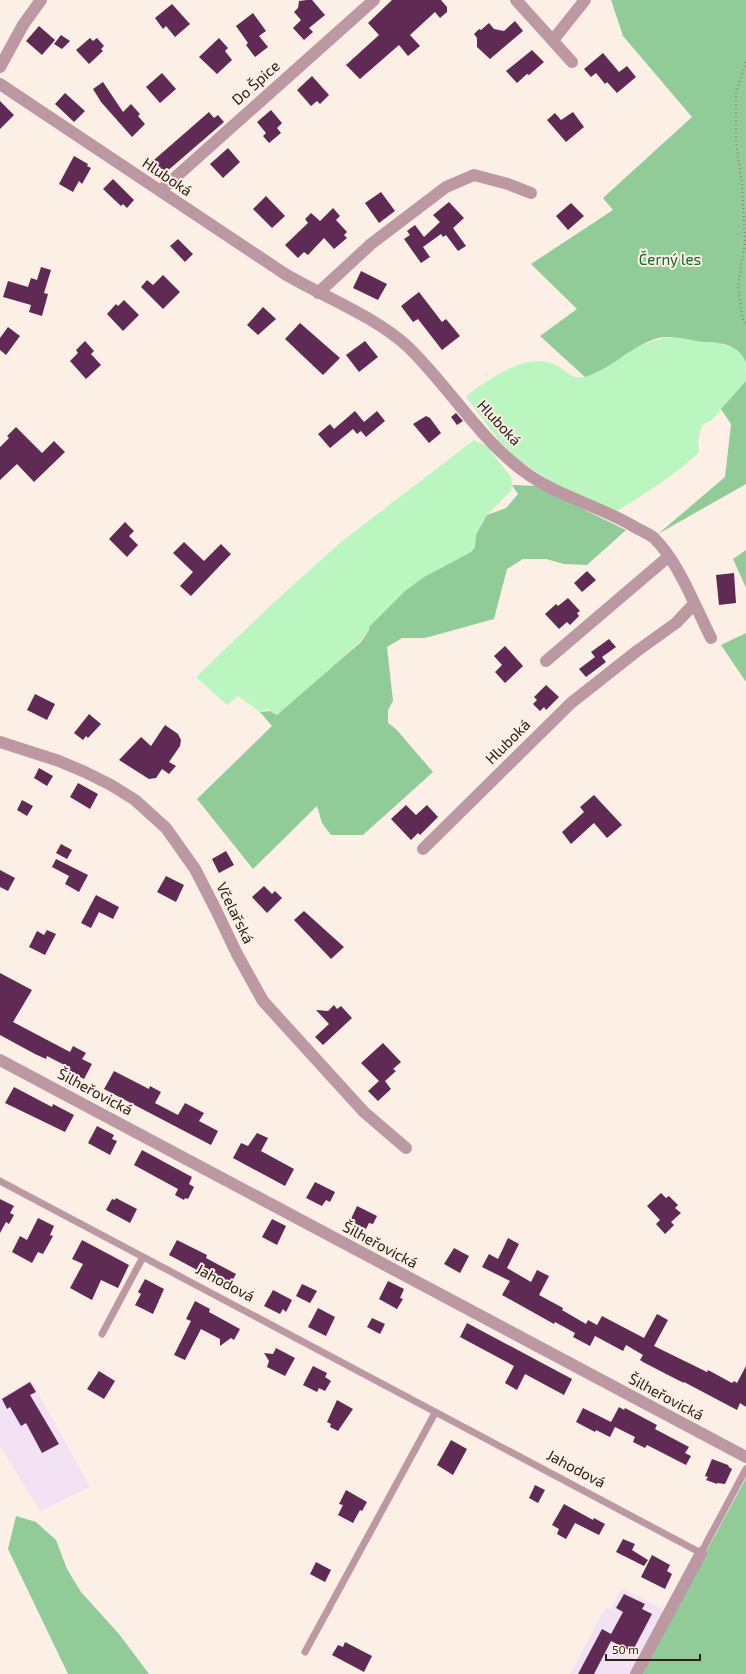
<svg xmlns="http://www.w3.org/2000/svg" width="746" height="1674" viewBox="0 0 746 1674" font-family="'Exo 2',sans-serif">
<style>
.industrial{fill:#f2e2f4}
.green{fill:#bbf6c1}
.forest{fill:#91cc98}
.building{fill:#5f2b55}
.lines{fill:none;stroke-linecap:round;stroke-linejoin:round}
.path{stroke:#8e8279;stroke-width:2;stroke-dasharray:1 3;stroke-linecap:butt}
.lane{stroke:#bc99a2;stroke-width:7}
.street{stroke:#bc99a2;stroke-width:12}
.labels{text-anchor:middle;stroke-width:4;stroke-linejoin:round;paint-order:stroke}
.street-label{font-size:15px;fill:#2d2119;stroke:#fcefe6}
.park-label{font-size:15px;fill:#106829;stroke:#fcefe6}
</style>
<rect width="100%" height="100%" fill="#fcefe6"/>
<path class="industrial" d="M31,1380L90,1487L40,1511L0,1446V1398Z
M622,1588L666,1611L632,1674H570L606,1607L610,1610Z"/>
<path class="green" d="M677,337C694,341 735,341 744,356C746,363 746,373 746,381L712,420L702,425L698,440L699,452C675,476 645,493 616,512L561,488L517,459L499,441L467,398V395C489,380 527,350 556,365C565,369 572,380 583,377C599,374 609,365 623,356C640,344 656,338 677,337Z
M474,440L487,446L511,477L512,485L511,491L487,515L476,535L475,547L471,552L424,577L405,591L382,614L360,641L344,657L277,715L267,709L260,712L238,696L227,705L196,677L271,605L341,542Z"/>
<path class="forest" d="M611,0H746V363C741,347 725,343 709,342C692,342 675,334 658,338C630,346 612,369 585,377L540,336L577,309L531,264L613,210L603,198L692,117L623,36Z
M746,381V484L658,534L725,477L731,424L721,409Z
M512,485L541,486L556,496L626,530L587,565L564,564L546,559H523L507,569L494,619L425,638H402L387,647L393,701L388,710V723L396,729L433,772L363,835H331L322,823L317,806L253,869L197,799L272,726L260,712L270,711L277,715L361,642L369,630V627L405,591L424,577L471,552L475,547L476,535L487,515L506,508L518,494Z
M746,550V588L733,559Z
M746,633V682L721,645Z
M746,1478V1674H640Z
M16,1516L36,1522L56,1540L67,1569L81,1592L119,1634L149,1674H68L8,1549Z"/>
<path class="building" d="M307,0H312L325,15L309,28L313,32L304,40L293,28L301,20L294,12L298,8L299,1Z
M392,0H441L447,7V12L440,18L435,12L410,35L420,46L408,56L399,45L360,79L346,65L379,35L368,23Z
M172,4L190,24L175,37L166,26L163,29L155,18Z
M253,13L266,31L259,36L268,47L255,57L246,45L248,43L236,26Z
M515,21L523,31L490,59L477,47V38L474,34L479,29L481,30L489,23L494,29L504,31Z
M39,26L55,40L42,55L26,41Z
M61,35L70,41L62,49L54,44Z
M90,38L93,41L97,38L104,46L101,49L103,51L89,64L76,50Z
M219,38L228,48L225,51L232,60L217,74L199,57Z
M532,50L544,62L529,75L527,74L517,83L506,71Z
M603,53L619,72L627,66L636,77L617,93L607,82L605,84L596,73L591,77L584,69Z
M162,73L176,89L160,103L146,87Z
M312,76L329,95L320,104L317,101L311,106L297,90Z
M103,82L123,112L131,104L140,114L138,116L145,124L132,137L101,102L93,89Z
M65,93L85,111L74,122L55,104Z
M0,101L14,115L0,129Z
M271,110L282,123L277,128L281,133L269,143L263,136L266,133L257,122Z
M209,112L214,118L218,115L224,122L158,179L147,166Z
M573,112L584,127L566,142L547,120L555,113L561,120Z
M228,148L240,162L223,178L210,164Z
M74,156L88,164L87,166L91,168L82,184L79,181L73,192L59,184Z
M113,179L134,200L127,208L123,204L121,206L103,189Z
M381,192L395,211L379,223L365,203Z
M266,196L285,216L272,228L253,209Z
M449,202L464,218L453,228L466,246L458,251L446,235L443,237L441,234L423,247L430,257L421,263L404,239L410,235L407,231L415,225L424,237L440,222L433,215Z
M571,203L584,216L568,230L556,216Z
M333,208L340,216L336,220L347,232L344,235L347,238L334,249L324,238L308,255L304,252L298,258L285,245L308,223L305,219L311,213L320,221Z
M178,239L193,254L185,262L170,246Z
M41,267L51,270L44,293L48,294L42,316L29,312L31,305L3,297L8,281L28,287L31,278L37,280Z
M361,271L387,284L378,300L353,288Z
M163,275L180,292L163,309L141,287L147,280L153,285Z
M419,292L442,322L446,319L460,336L442,350L418,319L413,322L401,306Z
M124,300L139,315L123,331L107,314L116,304L118,306Z
M263,307L276,319L258,335L247,325Z
M300,323L340,358L323,375L285,339Z
M8,327L20,336L6,355L0,350V338Z
M85,341L94,351L91,354L101,365L86,379L70,361L78,353L76,350Z
M365,341L378,357L359,372L346,355Z
M355,411L364,422L377,411L385,421L366,437L361,431L357,434L353,429L330,448L318,434L330,424L334,429Z
M456,413L463,421L457,425L451,417Z
M426,416L430,418L441,433L429,443L413,424Z
M16,427L42,453L54,441L65,452L34,482L17,464L0,480V447L9,438L7,436Z
M125,522L134,531L129,536L138,545L127,557L109,539Z
M184,542L204,561L221,544L231,554L191,596L180,586L193,572L173,553Z
M587,571L596,580L582,592L574,583Z
M734,573L736,603L719,605L716,575Z
M568,598L580,611L577,613L579,616L570,625L567,622L559,629L545,614L556,604L558,606Z
M609,639L616,647L602,657L606,662L586,677L579,669L595,657L591,652Z
M505,646L523,666L505,683L495,672L502,665L494,656Z
M546,685L559,697L546,710L544,707L540,711L533,704L537,700L534,697Z
M35,694L55,704L47,720L27,710Z
M89,714L101,724L88,738L86,736L83,740L74,733Z
M165,725L178,734L181,740L180,746L169,762L176,766L169,774L162,769L156,778L149,779L119,760L141,737L151,746Z
M39,768L53,776L47,786L34,778Z
M78,783L98,794L90,809L70,797Z
M594,795L622,825L607,838L594,823L571,844L562,832L584,812L580,807Z
M22,800L33,806L27,816L17,810Z
M406,805L416,815L427,805L438,817L420,835L418,833L411,840L391,819Z
M61,844L72,850L67,859L56,853Z
M226,851L234,865L219,873L212,859Z
M56,859L88,875L79,892L65,884L69,876L52,867Z
M0,870L15,878L8,891L0,887Z
M166,876L184,885L176,902L157,892Z
M264,886L272,894L275,891L282,898L267,913L252,897Z
M96,895L119,907L113,919L99,912L91,928L81,923Z
M304,911L344,947L331,959L294,920Z
M47,930L56,934L45,955L29,947L37,931L44,935Z
M0,973L32,990L13,1022L70,1052L73,1046L86,1053L82,1059L92,1064L84,1079L69,1071L70,1068L47,1056L46,1059L35,1054L0,1035Z
M334,1005L337,1009L341,1006L352,1018L323,1045L315,1037L329,1024L316,1010L328,1011Z
M383,1043L401,1062L393,1069L396,1071L385,1081L391,1089L378,1101L368,1091L379,1081L361,1063Z
M114,1071L149,1089L150,1086L161,1092L155,1103L178,1115L185,1103L204,1113L199,1121L218,1131L211,1145L104,1089Z
M14,1087L52,1107L53,1104L74,1115L65,1132L5,1103Z
M97,1126L114,1135L112,1139L117,1141L110,1155L88,1143Z
M257,1133L268,1138L261,1151L294,1169L285,1186L233,1158L241,1143L248,1146Z
M142,1150L192,1177L189,1184L194,1187L188,1199L185,1198L184,1200L175,1195L178,1189L134,1165Z
M315,1182L335,1192L330,1202L326,1200L322,1206L306,1198Z
M661,1193L666,1198L669,1196L678,1205L675,1208L681,1213L671,1222L674,1225L665,1234L656,1224L660,1220L647,1206Z
M116,1198L137,1209L130,1223L106,1210L112,1199L115,1200Z
M0,1199L14,1206L10,1213L14,1215L9,1224L6,1222L0,1233Z
M357,1206L377,1216L373,1224L369,1223L366,1229L350,1221Z
M38,1218L54,1226L50,1235L53,1236L43,1254L38,1252L32,1263L12,1252L20,1236L27,1240Z
M272,1219L286,1226L277,1245L262,1237Z
M508,1238L519,1244L507,1268L531,1282L537,1270L549,1276L539,1295L563,1308L562,1310L586,1324L588,1320L597,1325L602,1316L644,1338L657,1314L668,1320L654,1346L707,1372L708,1370L732,1383L734,1381L737,1383L746,1366V1407L740,1403L737,1410L684,1382V1383L668,1375L643,1362L640,1360L643,1355L626,1345L623,1351L595,1336L590,1346L573,1337L575,1333L555,1322L554,1324L502,1295L510,1281L482,1267L489,1254L498,1259Z
M82,1240L129,1265L118,1288L101,1280L92,1300L70,1288L83,1264L72,1259Z
M177,1240L207,1255L206,1258L236,1274L229,1287L169,1255Z
M454,1248L469,1256L460,1273L444,1264Z
M145,1279L164,1289L153,1314L135,1305L141,1294L138,1292Z
M388,1281L404,1289L400,1298L403,1299L397,1309L379,1299Z
M302,1284L317,1291L310,1303L296,1296Z
M273,1290L292,1300L286,1312L283,1309L280,1314L264,1306Z
M195,1301L210,1309L209,1312L240,1329L234,1340L231,1338L220,1346V1339L201,1329L185,1360L174,1355L191,1321L186,1319Z
M318,1308L335,1317L326,1336L308,1327Z
M372,1318L385,1324L380,1334L367,1327Z
M467,1323L572,1379L564,1395L525,1374L517,1390L505,1383L514,1366L460,1337Z
M276,1348L295,1358L285,1376L267,1367L269,1361L264,1353L273,1354Z
M313,1366L327,1373L325,1377L331,1381L325,1391L319,1388L317,1392L303,1385Z
M99,1371L115,1381L104,1399L87,1389Z
M30,1382L36,1392L30,1395L59,1444L42,1453L26,1423L21,1426L10,1407L7,1409L2,1399Z
M337,1400L353,1409L338,1431L330,1427L331,1424L327,1422Z
M619,1407L624,1410L625,1408L657,1425L655,1429L689,1447L685,1453L691,1456L686,1465L647,1445L645,1448L633,1442L635,1437L615,1427L610,1437L596,1430L595,1432L576,1422L583,1408L611,1422Z
M451,1440L467,1449L453,1475L437,1465Z
M712,1459L728,1465L729,1467L732,1469L725,1484L717,1483V1484L706,1480L708,1477L705,1476Z
M535,1485L545,1490L538,1503L529,1498Z
M346,1490L367,1502L362,1511L360,1510L353,1523L338,1515L343,1505L339,1504Z
M564,1504L593,1520L594,1518L605,1524L599,1535L575,1523L566,1539L557,1534L559,1529L552,1525Z
M623,1539L635,1544L632,1550L648,1560L644,1566L616,1552Z
M652,1555L670,1565L667,1571L672,1574L665,1589L641,1577Z
M316,1562L331,1570L325,1582L310,1574Z
M624,1594L645,1604L642,1609L652,1614L632,1652L611,1641L594,1674H578L602,1629L611,1634L623,1612L616,1608Z
M345,1642L372,1656L364,1672L332,1655L338,1645L343,1647Z"/>
<g class="lines">
<path class="path" d="M746,62L736,93V143L742,183L745,242L738,286L743,321L746,325"/>
<path class="lane" d="M0,1181L701,1553L746,1469
M102,1334L143,1257
M305,1652L435,1413"/>
<path class="street" d="M516,0L572,62
M553,40L585,0
M0,67L23,25L41,0
M0,84L285,274C324,297 374,316 407,346C448,385 477,436 522,470C556,496 597,505 633,526C639,530 648,533 654,538C678,561 696,608 711,638
M160,191L374,0
M318,293L371,244L446,187L474,175L508,184L531,193
M546,661L668,557
M0,742L59,761L85,772L111,785L135,800L166,828L195,869L216,910L237,954L263,1001L364,1112L406,1148
M423,849L571,703L637,651L676,623L694,604
M0,1060L746,1457
M636,1674L701,1553"/>
</g>
<g class="labels">
<g class="street-label">
<text transform="translate(256 83) rotate(-42)" y="5">Do Špice</text>
<text transform="translate(167 177) rotate(34)" y="5">Hluboká</text>
<text transform="translate(499 423) rotate(47)" y="5">Hluboká</text>
<text transform="translate(508 742) rotate(-45)" y="5">Hluboká</text>
<text transform="translate(235 913) rotate(64)" y="5">Včelařská</text>
<text transform="translate(95 1092) rotate(28)" y="5">Šilheřovická</text>
<text transform="translate(380 1245) rotate(28)" y="5">Šilheřovická</text>
<text transform="translate(225 1283) rotate(28)" y="5">Jahodová</text>
<text transform="translate(666 1397) rotate(28)" y="5">Šilheřovická</text>
<text transform="translate(576 1469) rotate(28)" y="5">Jahodová</text>
</g>
<g class="park-label">
<text x="670" y="265">Černý les</text>
</g>
</g>
<path d="M606 1654v6h94v-6" fill="none" stroke="#2d2119" stroke-width="2"/>
<text x="612" y="1654" font-size="12" fill="#2d2119" stroke="#fcefe6" stroke-width="3" paint-order="stroke">50 m</text>
</svg>
